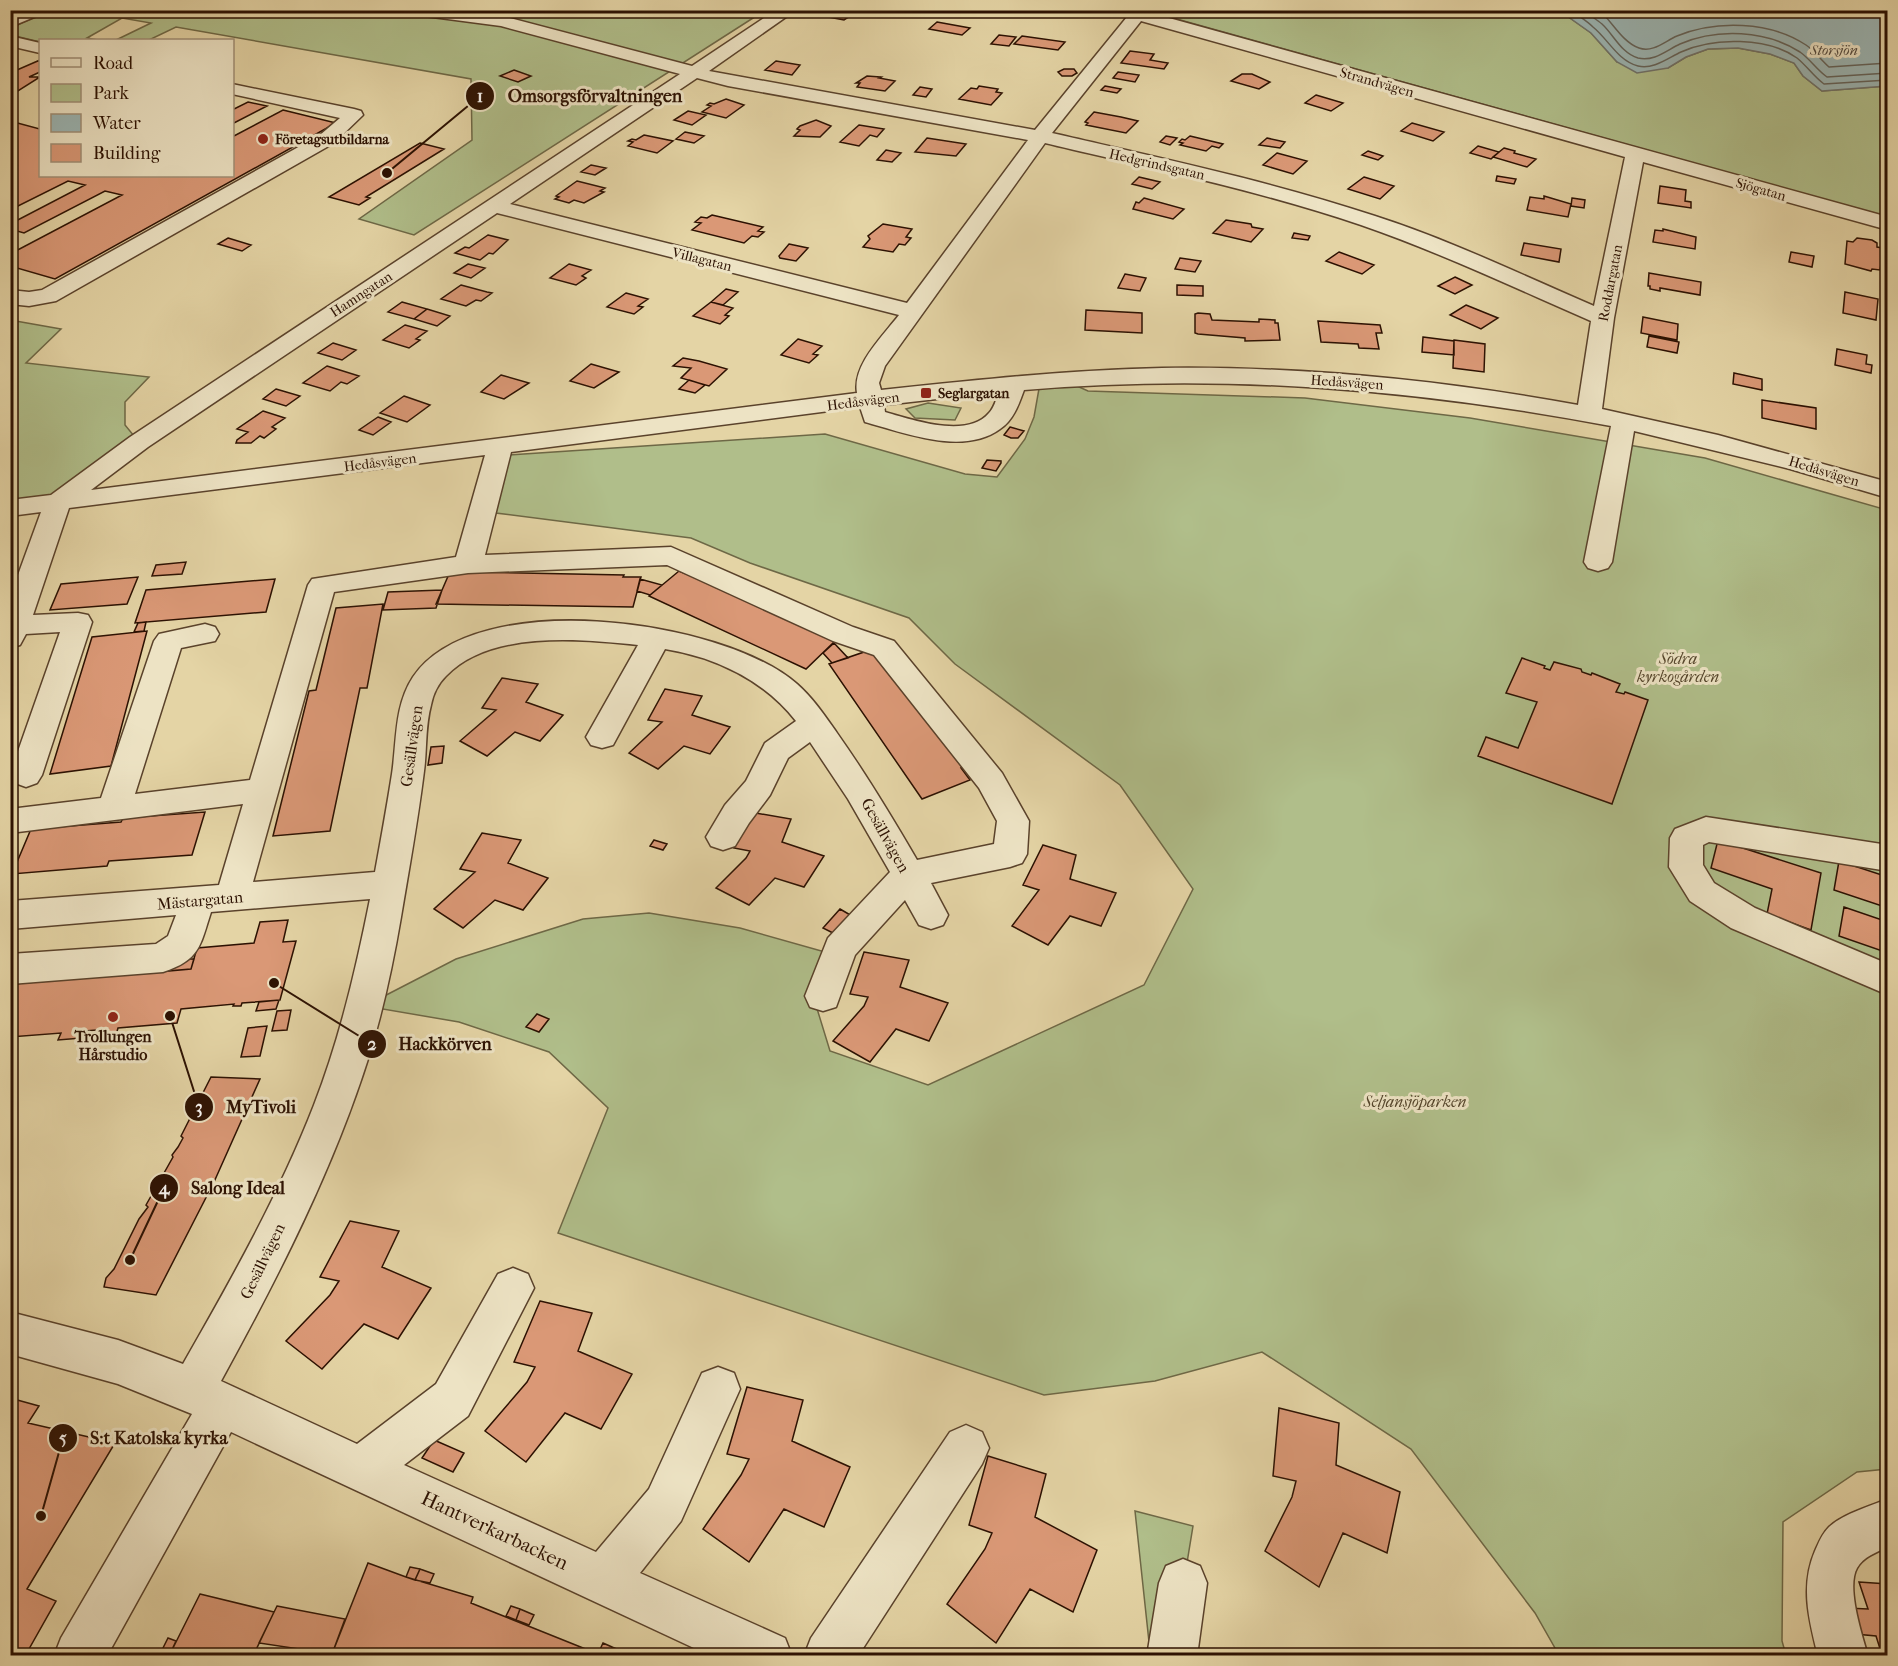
<svg xmlns="http://www.w3.org/2000/svg" width="1898" height="1666" viewBox="0 0 1898 1666" font-family="'IM FELL French Canon',serif">
<style>
.green{fill:#b0be8a;stroke:#6e6846;stroke-width:1.5}
.water{fill:#9bb5b3;stroke:#6f736c;stroke-width:1.5}
.lines{fill:none;stroke-linecap:round;stroke-linejoin:round}
.shore{stroke:#64635a;stroke-width:1.5}
.building{fill:#da9876;stroke:#2c1102;stroke-width:1.5}
.minor-casing{stroke:#5a422b;stroke-width:3}
.minor{fill:#ede3c4;fill-rule:evenodd}
.poi-dot{fill:#8f2418;stroke:#ede3c4;stroke-width:2}
.labels{text-anchor:middle;stroke-width:6;stroke-linejoin:round;paint-order:stroke}
.far-street-label{font-size:14px;fill:#2c1102;stroke:#ede3c4}
.far-poi-label{font-size:14px;font-weight:bold;fill:#2c1102;stroke:#ede3c4;text-anchor:start}
.far-water-label{font-size:15px;font-style:italic;fill:#534a40;stroke:#ede3c4}
.park-label{font-size:16px;font-style:italic;fill:#54452b;stroke:#ede3c4}
.street-label{font-size:16px;fill:#2c1102;stroke:#ede3c4}
.poi-label{font-size:16px;font-weight:bold;fill:#2c1102;stroke:#ede3c4}
.near-street-label{font-size:20px;fill:#2c1102;stroke:#ede3c4}
.leader{fill:none;stroke:#2c1102;stroke-width:2}
.callout-dot{fill:#2c1102;stroke:#ede3c4;stroke-width:2}
.mark-label{font-size:18px;text-anchor:middle;font-weight:bold;fill:#fff}
.callout-label{font-size:18px;text-anchor:middle;font-weight:bold;fill:#2c1102;stroke:#ede3c4;stroke-width:6;stroke-linejoin:round;paint-order:stroke}
</style>
<rect width="100%" height="100%" fill="#e4d4a5"/>
<filter id="stains"><feTurbulence type="fractalNoise" baseFrequency=".00333" numOctaves="4"/><feColorMatrix values="0 0 0 0 .2 0 0 0 0 .09 0 0 0 0 .02 0 0 0 .5 -.17"/></filter>
<radialGradient id="worn" r=".72"><stop offset=".6" stop-color="#630" stop-opacity="0"/><stop offset="1" stop-color="#630" stop-opacity=".3"/></radialGradient>
<path class="green" d="M50,10L764,11L414,235L359,219L472,140L471,79L176,27L149,40H116L151,23L122,18L87,38L98,40L40,42L11,35V28Z
M1148,11H1560L1591,33L1617,62L1668,68L1686,57L1708,49L1738,48L1770,54L1794,63L1803,76L1822,91L1887,86V217Z
M10,320L61,329L26,363L149,377L125,402V425L139,442L58,502L11,508Z
M1068,382L1088,391L1305,398L1470,418L1705,458L1887,510V1469L1857,1472L1783,1522L1782,1641L1786,1655H1559L1535,1613L1411,1449L1262,1352L1155,1381L1044,1395L558,1233L608,1108L549,1052L459,1022L365,1006L456,959L583,919L649,913L740,928L825,952L811,989L830,1051L928,1085L1144,985L1193,889L1120,785L955,664L909,618L750,563L691,538L496,513L509,455L825,434L965,474L997,477L1025,439L1034,417L1040,383Z
M928,403L961,408L955,420L915,418L906,409Z
M1135,1511L1193,1526L1174,1642H1149Z"/>
<path class="water" d="M1560,11H1887V86L1822,91L1803,76L1794,63L1770,54L1738,48L1708,49L1686,57L1668,68L1637,73L1617,62L1591,33Z"/>
<g class="lines">
<path class="shore" d="M1571,10C1578,16 1586,20 1593,27C1608,39 1618,61 1638,66C1653,70 1668,58 1681,52C1713,37 1768,37 1797,58C1807,66 1814,77 1824,84L1888,80
M1583,10C1589,15 1596,19 1602,24C1614,35 1621,53 1638,58C1654,62 1667,50 1680,44C1717,28 1766,30 1800,52C1810,59 1817,70 1827,77L1888,73
M1599,10C1612,21 1622,42 1639,48C1653,53 1665,41 1677,36C1716,20 1770,21 1806,45C1815,51 1821,60 1829,67L1888,63"/>
</g>
<path class="building" d="M825,10H847L855,13L844,20L818,15Z
M937,22L970,28L962,35L929,29Z
M999,35L1016,37L1009,46L991,44Z
M1022,36L1065,42L1058,50L1014,44Z
M1130,51L1154,54L1150,60L1168,63L1164,69L1121,63Z
M40,60V72L29,77H40L10,96V73Z
M776,61L800,65L792,75L765,70Z
M1064,69H1074L1077,73L1072,76H1062L1058,72Z
M514,70L531,76L518,82L500,76Z
M1118,72L1139,75L1135,82L1113,78Z
M1242,74H1252L1270,82L1259,89L1231,81Z
M867,76L881,77L879,78L895,81L885,91L857,87L860,83H856Z
M979,86L998,89L996,92L1002,93L991,105L959,99L971,88L977,89Z
M1105,86L1121,89L1117,93L1101,90Z
M920,87L932,89L926,97L913,95Z
M1316,95L1343,103L1331,111L1305,103Z
M726,99L744,105L726,118L702,112L711,106L707,105L710,103L714,104Z
M248,102L267,106L232,124V110Z
M283,110L336,123L55,279L10,266V254L122,195L105,191L24,233L10,229V224L85,185L68,181L10,210V169L16,166L10,165V121L40,129V176H232V137Z
M688,111L706,115L692,125L674,120Z
M1094,112L1121,117L1138,121L1126,133L1086,125L1088,123L1085,122Z
M816,120L831,126L820,137L794,136L800,130L797,129L800,126Z
M1412,123L1444,132L1433,141L1401,131Z
M859,125L884,129L877,137L870,135L859,146L840,142Z
M685,132L704,136L694,143L676,139Z
M644,135L673,141L657,153L628,146L633,142L628,141L632,139L636,140Z
M1166,136L1177,138L1170,145L1160,142Z
M1190,136L1223,144L1219,148L1212,146L1206,151L1180,145L1183,143L1179,142L1182,139L1185,140Z
M927,138L966,144L956,156L915,152Z
M1267,138L1285,142L1280,148L1259,145Z
M420,143L444,149L366,197L370,198L359,205L329,197Z
M1478,146L1499,152L1491,159L1470,153Z
M1504,148L1515,151L1514,153L1536,159L1527,167L1493,157Z
M886,150L901,153L892,162L877,160Z
M1368,151L1383,156L1378,160L1362,155Z
M1277,153L1307,161L1293,174L1263,165Z
M591,165L606,168L595,175L581,172Z
M1497,176L1516,179L1514,184L1496,181Z
M1139,177L1160,182L1152,189L1132,184Z
M1364,177L1394,186L1380,199L1348,189Z
M577,181L605,188L600,191L604,192L584,203L574,200L569,203L555,199L559,197L556,196Z
M1660,186L1686,190L1685,201L1691,202V208L1658,203Z
M1544,196L1571,204L1568,217L1527,210L1530,197L1544,199Z
M1144,198L1184,209L1173,219L1133,209L1136,202L1139,203Z
M1572,198L1585,200L1584,208L1571,206Z
M712,215L763,227L758,231L764,232L758,237L752,236L744,243L692,230L701,223L695,222L701,217L707,218Z
M1226,220L1251,224L1252,227L1263,229L1251,242L1213,233Z
M883,224L912,229L906,237L911,238L905,245L899,244L893,252L863,247L870,239L868,236Z
M1663,229L1696,237L1695,249L1653,242L1655,230L1663,231Z
M1294,233L1310,236L1308,240L1292,238Z
M488,235L508,240L493,254L489,253L480,260L455,253L465,247L469,248Z
M228,238L251,245L242,251L218,244Z
M1857,238L1872,240L1877,243V247L1883,248L1882,254L1888,255V265L1881,264L1880,270L1872,269L1871,271L1845,264L1847,241L1853,242Z
M1524,243L1561,249L1559,262L1521,255Z
M789,244L808,248L796,261L780,258L779,256Z
M1339,252L1374,265L1362,274L1326,261Z
M1791,252L1814,256L1812,267L1789,262Z
M1180,258L1201,261L1195,272L1175,269Z
M468,264L485,268L471,278L454,273Z
M569,264L591,270L582,276L586,278L576,285L550,278Z
M1649,273L1701,282L1700,295L1660,288V291L1650,289V286H1648Z
M1125,274L1146,278L1140,291L1118,288Z
M1455,277L1472,285L1455,294L1438,286Z
M461,285L487,292L492,293L481,301L476,300L466,306L441,299Z
M1177,285L1203,286V296L1177,295Z
M726,289L738,292L723,305L711,302Z
M1845,292L1878,299L1876,320L1843,313Z
M626,293L648,299L638,306L643,307L634,314L607,307Z
M402,302L427,309L414,319L388,312Z
M711,302L733,308L725,315L729,316L720,324L693,316Z
M1466,305L1498,318L1481,329L1450,315Z
M427,309L450,316L437,326L414,319Z
M1086,310L1142,313V333L1085,330Z
M1198,313L1210,314L1212,320L1259,322V319L1275,320V323H1278L1280,340L1245,341V338L1198,334L1195,333V314Z
M1643,317L1678,324L1677,340L1641,333Z
M1318,321L1380,325L1382,333H1376L1379,349L1359,348L1358,344L1321,342Z
M405,325L427,331L416,339L420,340L409,348L383,340Z
M1649,336L1679,342L1677,353L1647,347Z
M1423,337L1454,341V355L1422,352Z
M798,339L822,346L813,354L818,355L809,363L781,355Z
M1454,340L1485,344L1484,372L1453,368Z
M333,343L356,350L342,360L318,353Z
M1837,349L1867,355L1866,364L1872,365L1871,373L1835,365Z
M683,358L699,361L727,369L709,386L681,378L691,368L673,366Z
M591,364L619,372L594,388L570,381Z
M327,366L359,376L347,384L341,382L330,391L303,383Z
M1734,373L1762,379V390L1733,384Z
M501,375L529,383L504,399L481,392Z
M689,380L705,385L695,393L679,389Z
M276,389L300,396L286,406L263,399Z
M404,396L430,405L407,422L380,413Z
M1762,400L1816,408V429L1762,418Z
M263,411L285,418L272,427L276,429L264,438L260,436L251,443H236L237,440L248,432L237,429Z
M378,417L391,422L373,435L359,430Z
M1010,427L1024,431L1018,438H1011L1004,435Z
M987,460L1001,461V463L996,471L982,468Z
M186,562L182,574L152,576L156,565Z
M679,571L719,587L717,588L835,641L806,669L649,596Z
M467,572L624,575L623,577H641L633,607L436,604L449,574Z
M138,577L127,604L50,610L61,584Z
M275,579L266,612L135,623L146,590Z
M640,579L662,585L650,595L637,591Z
M442,590L436,608L383,610L388,592Z
M383,604L367,688H360L330,831L273,836L309,691L316,690L336,608Z
M146,622L144,631L134,632L138,623Z
M147,631L111,766L50,774L92,637Z
M834,643L848,658L832,663L823,653Z
M873,649L931,722L928,723L945,745L948,744L964,767L961,768L970,780L922,799L829,664Z
M1522,658L1545,666L1544,668L1550,670L1554,662L1581,669L1582,672L1591,675L1592,673L1620,684L1616,692L1624,694L1625,692L1648,700L1612,804L1478,756L1486,737L1518,748L1537,702L1506,693Z
M502,678L538,684L526,702L563,715L540,741L515,732L487,756L460,741L496,710L482,708Z
M665,689L702,696L692,715L730,727L710,754L684,746L658,769L629,753L662,722L648,720Z
M444,746L442,763L428,765L431,747Z
M205,812L192,855L109,861L107,866L12,874L31,829L121,822L123,818Z
M750,812L791,819L782,842L824,856L804,887L775,878L749,905L716,888L746,858L750,851L734,848Z
M482,833L521,840L508,863L548,878L523,910L495,900L463,928L434,909L475,872L460,869Z
M654,840L667,844L663,850L650,846Z
M1718,840L1821,873L1811,930L1767,914L1772,889L1711,868Z
M1043,845L1076,855L1070,879L1116,893L1101,926L1070,916L1048,945L1012,926L1039,890L1023,885Z
M1839,861L1888,877V908L1834,890Z
M1844,907L1888,922V953L1839,936Z
M840,909L852,916L835,934L823,928Z
M288,920L283,942L296,941L280,1000L242,1003L241,1006H233L234,1004L181,1009L177,1023L118,1028L116,1035L105,1036L108,1029L85,1031L82,1038L58,1040L61,1033L10,1037L12,984L191,969L197,948L254,943L260,922Z
M864,952L909,960L900,987L948,1003L929,1041L896,1029L870,1062L833,1041L864,1006L868,997L850,994Z
M185,959H194L191,969L170,971L172,964Z
M279,1000L276,1009L256,1011L259,1002Z
M291,1010L287,1030L272,1031L277,1011Z
M537,1014L549,1019L539,1032L526,1027Z
M267,1026L260,1056L241,1057L248,1028Z
M211,1077L260,1079L214,1182L156,1295L104,1287L106,1278L114,1269L139,1219L148,1207L146,1205L173,1157L172,1155L178,1147L183,1138L181,1136Z
M350,1221L399,1231L382,1267L431,1288L398,1339L364,1324L322,1369L286,1341L330,1295L339,1281L320,1277Z
M540,1301L592,1313L578,1351L632,1374L601,1429L565,1413L526,1462L485,1431L527,1382L535,1367L514,1362Z
M747,1387L803,1400L792,1441L850,1467L824,1527L784,1509L749,1562L703,1529L741,1475L749,1459L727,1454Z
M10,1398L39,1406L28,1423L115,1443L27,1589L56,1601L25,1656H10Z
M1279,1408L1339,1423L1336,1465L1400,1492L1387,1553L1343,1533L1319,1587L1265,1551L1292,1497L1296,1481L1273,1476Z
M434,1440L464,1453L453,1472L422,1458Z
M988,1456L1046,1474L1035,1517L1097,1550L1073,1612L1030,1589L996,1643L947,1604L985,1549L992,1533L969,1525Z
M368,1563L406,1577L473,1597L471,1603L603,1656H336L332,1654Z
M410,1567L420,1569L415,1580L406,1577Z
M420,1569L434,1574L430,1583L415,1580Z
M1859,1582L1888,1584V1655H1882L1876,1636L1855,1634L1847,1608L1868,1609Z
M200,1594L274,1612L253,1656H169Z
M277,1606L345,1619L332,1654L259,1643Z
M511,1606L520,1609L516,1620L506,1616Z
M520,1609L534,1615L529,1625L516,1620Z
M168,1638L176,1641L169,1656H159Z
M603,1643L612,1647L609,1656L598,1654Z
M612,1647L627,1653L625,1656H609Z"/>
<g class="lines">
<g class="minor-casing">
<path id="minor" d="M23,10H46L44,13L10,27V16Z
M409,10H459L502,16L692,66L776,10H796L709,71L1035,130L1127,17L1113,13L1111,10H1140L1888,217V230L1643,162L1614,318L1602,409L1718,435L1888,482V498L1790,469L1634,431L1612,562L1608,568L1598,571L1588,568L1584,562L1611,426C1414,389 1223,373 1024,390C1019,404 1013,421 1000,429C963,456 905,433 865,422L860,407L511,452L485,555L671,547L853,627L894,641L1002,773L1029,821L1027,854L1022,863L1010,867L931,883L948,915L943,925L931,929L919,925L905,900L855,955L836,1007L823,1011L810,1007L805,996L828,938L890,872L848,799L810,742L788,758L770,795L749,823L735,846L723,850L711,846L706,837L725,805L746,781L765,743L796,721C764,680 715,657 665,649L613,745L602,748L591,745L586,737L638,645C580,639 490,630 446,676C438,684 433,694 431,705C425,727 427,749 424,771C418,820 409,869 401,917C393,964 383,1011 369,1056C333,1170 278,1277 221,1381L357,1444L436,1384L498,1274L513,1268L528,1274L534,1288L468,1416L404,1465L596,1552L649,1489L702,1373L718,1367L734,1373L740,1389L681,1521L640,1573L785,1638L792,1656H711L231,1432L107,1656H54L61,1638L192,1414L118,1384L10,1354V1312L118,1340L183,1364C231,1280 279,1195 314,1105C340,1038 356,969 370,899L211,912C200,946 200,960 163,972L10,984V954L156,944L168,936L176,915L10,929V901L219,885L243,804L10,833V809L101,798L154,641L159,634L205,624L215,627L219,634L215,641L181,648L135,794L250,780L308,585L312,579L456,557L485,455L69,508L33,615L78,613L88,615L92,622L42,775L37,783L26,787L15,783L10,774L60,632L26,634L20,645L10,648V597L41,512L10,516V500L51,495L130,437L680,74L501,26L417,15ZM1141,21L1625,157L1594,306C1522,275 1450,240 1375,216C1269,181 1160,158 1052,133ZM697,78L728,86L1028,140L907,303L510,204ZM1045,143C1150,168 1258,190 1361,225C1439,252 1515,288 1591,321L1578,405C1441,380 1301,366 1162,368C1067,370 974,380 881,390L879,383L885,366ZM497,213L899,315C883,336 852,365 857,393L91,490L148,447ZM999,392C996,400 994,408 989,413C967,439 913,420 885,412L884,405ZM667,565L833,641L874,655L979,788L997,821L994,844L917,860C892,817 866,774 837,733C825,716 813,698 797,684C723,619 475,585 413,677C394,706 397,741 392,774C387,806 381,839 375,872L253,882L334,592L468,573Z
M10,36L40,43V53L10,46Z
M232,84L354,109L361,111L363,115L334,143L56,301L29,306L10,304V290L29,292L42,290L320,135L340,118L232,94Z
M1706,817L1888,845V871L1709,842L1703,845V865L1714,883L1755,908L1888,964V995L1731,928L1690,901L1669,867L1670,838L1675,829Z
M966,1425L982,1432L989,1448L982,1464L858,1656H804L811,1638L950,1432Z
M1888,1499V1547C1877,1552 1863,1557 1857,1568C1846,1587 1862,1635 1868,1656H1818C1809,1620 1800,1586 1815,1551C1819,1542 1822,1534 1829,1527C1843,1514 1870,1506 1888,1499Z
M1183,1559L1200,1566L1207,1583L1197,1656H1147L1159,1583L1166,1566Z"/>
</g>
<use href="#minor" class="minor"/>
</g>
<g class="poi-dot">
<circle cx="263" cy="139" r="6"/>
<rect x="920" y="387" width="12" height="12" rx="3"/>
<circle cx="113" cy="1017" r="6"/>
</g>
<g class="labels">
<g class="far-street-label">
<text transform="translate(1377 82) rotate(16)" y="5">Strandvägen</text>
<text transform="translate(1157 164) rotate(13)" y="5">Hedgrindsgatan</text>
<text transform="translate(1761 189) rotate(16)" y="5">Sjögatan</text>
<text transform="translate(702 259) rotate(14)" y="5">Villagatan</text>
<text transform="translate(1610 283) rotate(-79)" y="5">Roddargatan</text>
<text transform="translate(361 294) rotate(-33)" y="5">Hamngatan</text>
<text transform="translate(1347 382) rotate(4)" y="5">Hedåsvägen</text>
<text transform="translate(863 401) rotate(-7)" y="5">Hedåsvägen</text>
<text transform="translate(380 462) rotate(-7)" y="5">Hedåsvägen</text>
<text transform="translate(1824 471) rotate(17)" y="5">Hedåsvägen</text>
</g>
<g class="far-poi-label">
<text x="275" y="144">Företagsutbildarna</text>
<text x="938" y="398">Seglargatan</text>
</g>
<g class="far-water-label">
<text x="1834" y="55">Storsjön</text>
</g>
<g class="park-label">
<text x="1678" y="664">Södra<tspan x="1678" dy="18">kyrkogården</tspan></text>
<text x="1415" y="1107">Seljansjöparken</text>
</g>
<g class="street-label">
<text transform="translate(411 746) rotate(-82)" y="6">Gesällvägen</text>
<text transform="translate(886 835) rotate(61)" y="6">Gesällvägen</text>
<text transform="translate(200 900) rotate(-5)" y="6">Mästargatan</text>
<text transform="translate(262 1261) rotate(-64)" y="6">Gesällvägen</text>
</g>
<g class="poi-label">
<text x="113" y="1042">Trollungen<tspan x="113" dy="18">Hårstudio</tspan></text>
</g>
<g class="near-street-label">
<text transform="translate(495 1530) rotate(25)" y="7">Hantverkarbacken</text>
</g>
</g>
<path class="leader" d="M387 173L480 96M274 983L372 1044M170 1016L199 1107M130 1260L164 1188M41 1516L63 1438"/>
<g class="callout-dot">
<circle cx="387" cy="173" r="6"/>
<circle cx="274" cy="983" r="6"/>
<circle cx="170" cy="1016" r="6"/>
<circle cx="130" cy="1260" r="6"/>
<circle cx="41" cy="1516" r="6"/>
<circle cx="480" cy="96" r="15"/>
<circle cx="372" cy="1044" r="15"/>
<circle cx="199" cy="1107" r="15"/>
<circle cx="164" cy="1188" r="15"/>
<circle cx="63" cy="1438" r="15"/>
</g>
<g class="mark-label">
<text x="480" y="102">1</text>
<text x="372" y="1050">2</text>
<text x="199" y="1113">3</text>
<text x="164" y="1194">4</text>
<text x="63" y="1444">5</text>
</g>
<g class="callout-label">
<text x="595" y="102">Omsorgsförvaltningen</text>
<text x="445" y="1050">Hackkörven</text>
<text x="261" y="1113">MyTivoli</text>
<text x="238" y="1194">Salong Ideal</text>
<text x="159" y="1444">S:t Katolska kyrka</text>
</g>
<rect width="1898" height="1666" fill="none" stroke="#e4d4a5" stroke-width="36"/>
<rect x="12" y="12" width="1874" height="1642" fill="none" stroke="#2c1102" stroke-width="3"/>
<rect x="18" y="18" width="1862" height="1630" fill="none" stroke="#2c1102" stroke-width="1.5"/>
<rect x="39" y="39" width="195" height="138" fill="#ede3c4" stroke="#a08f76" stroke-width="1.5"/>
<rect x="51" y="58" width="30" height="9" fill="#ede3c4" stroke="#a08f76" stroke-width="1.5"/>
<text x="93" y="69" font-size="18" fill="#2c1102">Road</text>
<rect x="51" y="84" width="30" height="18" fill="#b0be8a" stroke="#a08f76" stroke-width="1.5"/>
<text x="93" y="99" font-size="18" fill="#2c1102">Park</text>
<rect x="51" y="114" width="30" height="18" fill="#9bb5b3" stroke="#a08f76" stroke-width="1.5"/>
<text x="93" y="129" font-size="18" fill="#2c1102">Water</text>
<rect x="51" y="144" width="30" height="18" fill="#da9876" stroke="#a08f76" stroke-width="1.5"/>
<text x="93" y="159" font-size="18" fill="#2c1102">Building</text>
<rect width="100%" height="100%" filter="url(#stains)"/>
<rect width="100%" height="100%" fill="url(#worn)"/>
</svg>
